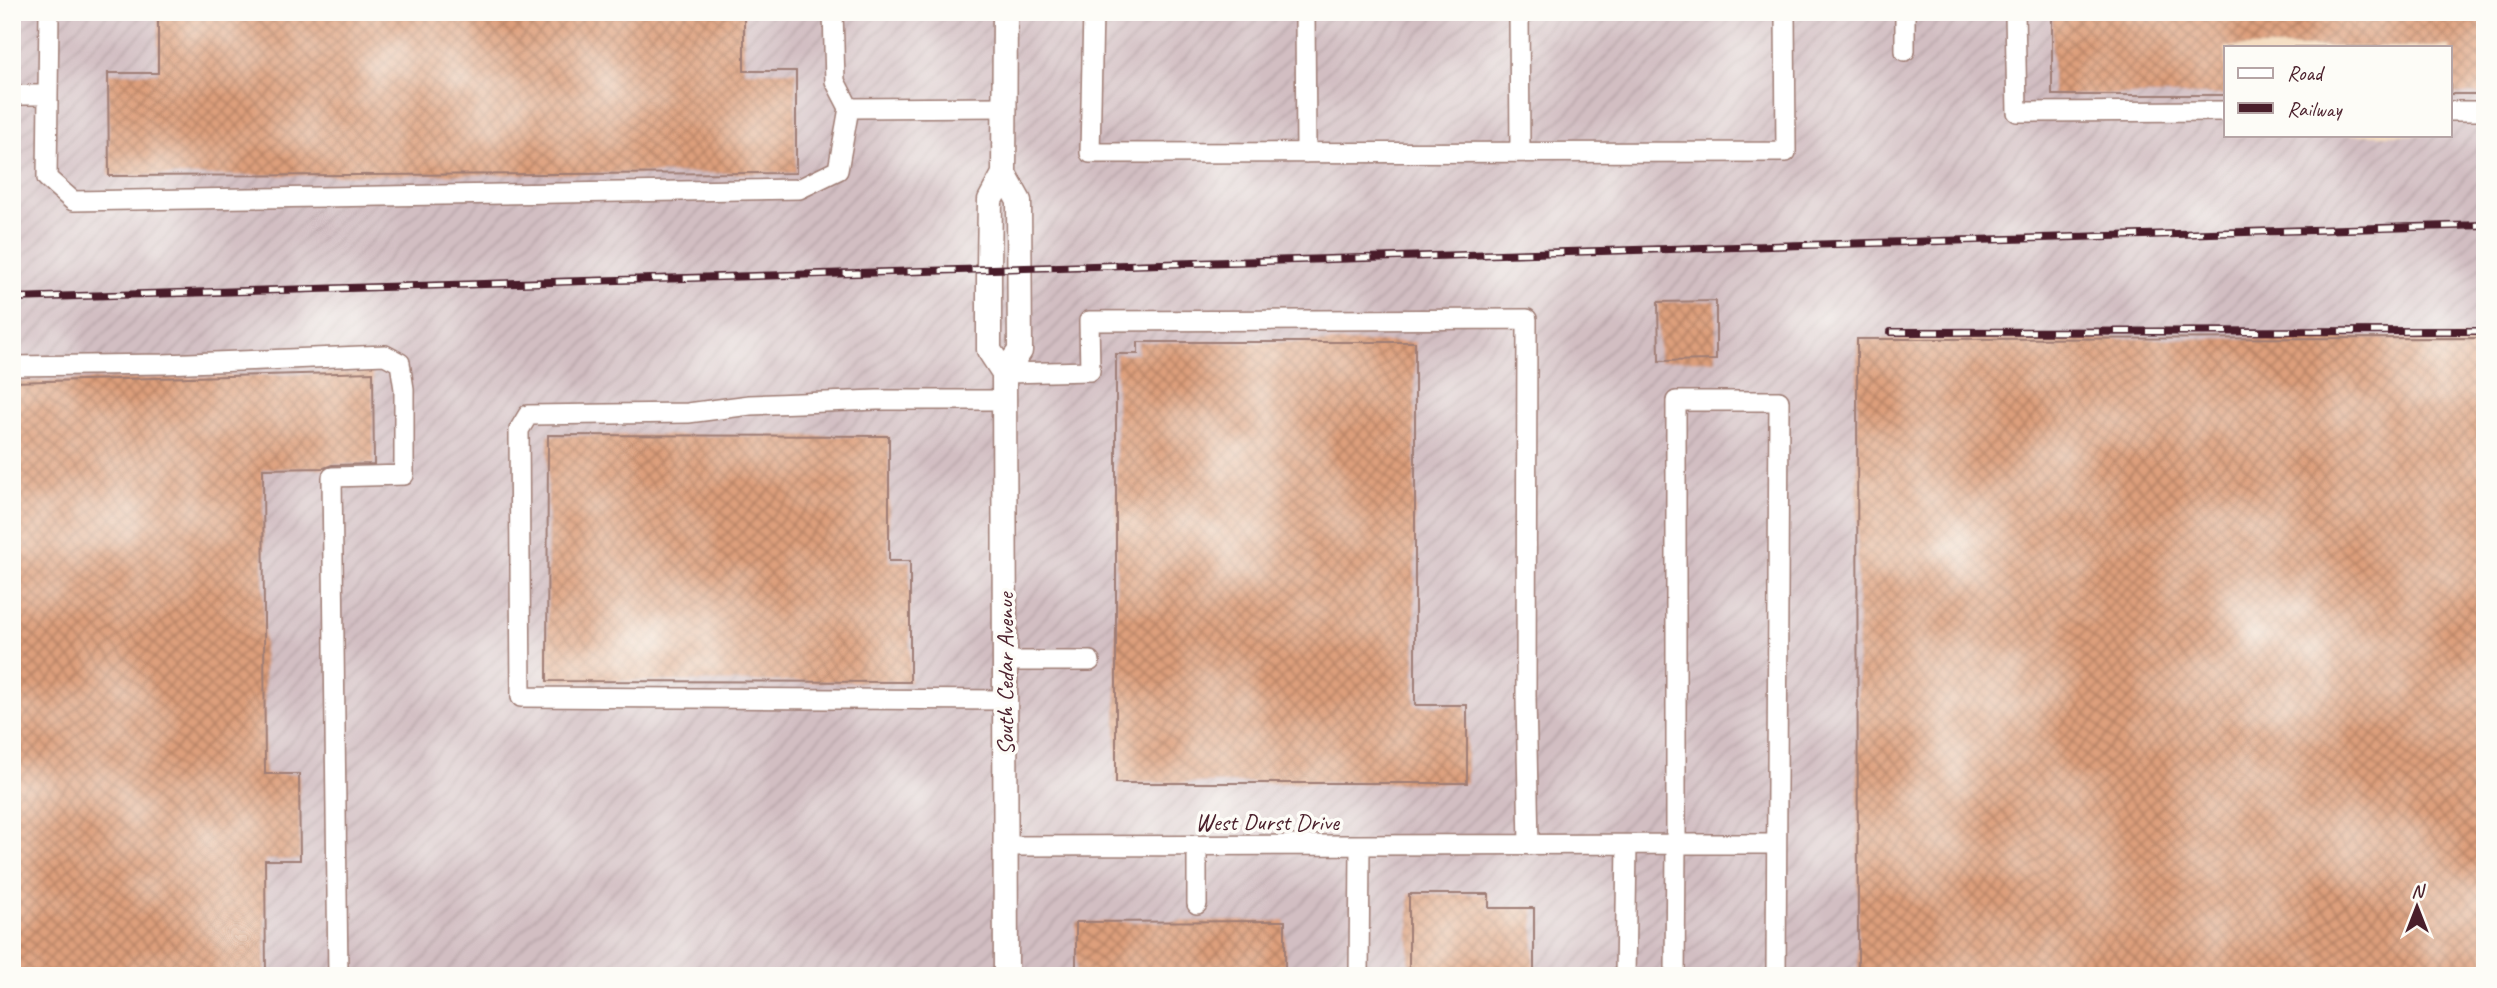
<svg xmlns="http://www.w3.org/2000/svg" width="2497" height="988" viewBox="0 0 2497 988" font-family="Caveat,sans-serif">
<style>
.industrial{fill:url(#industrial-furrows);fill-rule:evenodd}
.building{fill:url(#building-cross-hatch)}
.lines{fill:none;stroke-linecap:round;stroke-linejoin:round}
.minor-casing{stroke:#9f7d74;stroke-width:22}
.major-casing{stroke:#9f7d74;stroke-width:27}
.minor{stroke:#fff;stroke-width:19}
.major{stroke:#fff;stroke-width:24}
.rail-casing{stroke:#4a1f2b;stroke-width:8}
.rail{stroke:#fdfcf7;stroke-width:5;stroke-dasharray:16;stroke-linecap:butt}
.labels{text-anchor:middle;stroke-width:7;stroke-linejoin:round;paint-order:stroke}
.street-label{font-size:24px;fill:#4a1f2b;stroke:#fdfcf7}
</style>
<defs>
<pattern id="industrial-furrows" width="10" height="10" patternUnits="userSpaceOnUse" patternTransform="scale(1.75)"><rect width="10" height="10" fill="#d2bec2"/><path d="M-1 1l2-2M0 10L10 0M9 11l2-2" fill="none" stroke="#b6a3a7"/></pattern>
<pattern id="building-cross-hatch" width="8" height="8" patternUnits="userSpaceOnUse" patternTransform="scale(1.75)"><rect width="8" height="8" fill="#dd9f7b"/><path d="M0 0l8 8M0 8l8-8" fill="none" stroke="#b58165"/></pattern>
</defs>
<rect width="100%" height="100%" fill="#fdfcf7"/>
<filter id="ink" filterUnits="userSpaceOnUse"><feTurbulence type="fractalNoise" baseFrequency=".0143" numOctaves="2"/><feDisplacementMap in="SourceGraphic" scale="14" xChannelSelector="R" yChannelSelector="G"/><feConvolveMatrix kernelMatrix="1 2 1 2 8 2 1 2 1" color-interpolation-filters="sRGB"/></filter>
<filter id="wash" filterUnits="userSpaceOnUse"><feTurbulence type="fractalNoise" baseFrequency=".00686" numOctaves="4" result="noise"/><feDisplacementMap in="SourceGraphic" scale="28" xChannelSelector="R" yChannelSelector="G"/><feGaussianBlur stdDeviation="1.57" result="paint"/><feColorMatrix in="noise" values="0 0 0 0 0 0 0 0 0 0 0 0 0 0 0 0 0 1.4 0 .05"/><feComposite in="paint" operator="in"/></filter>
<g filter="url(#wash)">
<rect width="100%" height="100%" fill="#f4dbbe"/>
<path class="industrial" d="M12,12H2485V976H12ZM2226,47H2450V135H2226Z"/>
<g id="blocks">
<path class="building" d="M158,12H744V71H796V173L109,176L108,73H158Z
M2052,12H2485V94H2450V47H2226V95H2052Z
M1716,301V360L1659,361L1658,302Z
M2485,338V976H1858L1857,339Z
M1138,342H1415V705H1467V783H1116V354H1138Z
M373,372L374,464L332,465L324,468L263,469L265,774H299L300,860H265L266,976H12V382Z
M548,435L889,436V561H910V682L547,681Z
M1409,894H1489V908H1534V976H1409Z
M1285,921V976H1076V922Z"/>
</g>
</g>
<g filter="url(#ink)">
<use href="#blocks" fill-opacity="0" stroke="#9f7d74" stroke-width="2"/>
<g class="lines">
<g class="minor-casing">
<path id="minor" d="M49,12L47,178L73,201L799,189L838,170L849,108L835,81L833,12
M1093,12L1090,153L1786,152L1785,12
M1305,12L1306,153
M1519,12L1520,152
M2015,12L2017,112L2226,111
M1905,51V12
M12,95H48
M849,108L1005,107
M2450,111H2485
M12,366L164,364L385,355L400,363L404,389V475L332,477L338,976
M1004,373L1090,371L1089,321L1527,319L1526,698L1529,845
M1004,400H877L750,405L688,413L528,415L519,430L521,697L1005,700
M1005,661H1090
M1005,846L1676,844V401H1779L1776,976
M1197,904V846
M1359,976L1360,846
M1625,976L1627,845
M1675,976L1676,844H1776"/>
</g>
<g class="major-casing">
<path id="major" d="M1005,12L1004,174L990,200L989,268V350L1004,373L1006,976
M1004,373L1020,351L1019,201L1004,174"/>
</g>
<use href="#minor" class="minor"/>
<use href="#major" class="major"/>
<g class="rail-casing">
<path id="rail" d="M12,298L2485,225
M1891,332L2485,331"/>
</g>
<use href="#rail" class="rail"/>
</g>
</g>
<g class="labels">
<g class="street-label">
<text transform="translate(1005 674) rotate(-90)" y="8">South Cedar Avenue</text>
<text x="1267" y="830">West Durst Drive</text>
</g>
</g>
<rect width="2497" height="988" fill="none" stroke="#fdfcf7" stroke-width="42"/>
<rect x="2224" y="46" width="228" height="91" fill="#fdfcf7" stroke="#b5a4a5" stroke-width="2"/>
<rect x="2238" y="68" width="35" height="10" fill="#ffffff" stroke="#b5a4a5" stroke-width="2"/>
<text x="2287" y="80" font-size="21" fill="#4a1f2b">Road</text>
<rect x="2238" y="103" width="35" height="10" fill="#4a1f2b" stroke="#b5a4a5" stroke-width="2"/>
<text x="2287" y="116" font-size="21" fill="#4a1f2b">Railway</text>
<g transform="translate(2417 907)" stroke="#fdfcf7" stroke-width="5" paint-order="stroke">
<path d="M0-5L12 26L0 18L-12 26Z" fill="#4a1f2b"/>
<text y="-10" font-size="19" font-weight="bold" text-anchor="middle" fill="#4a1f2b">N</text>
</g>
</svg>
